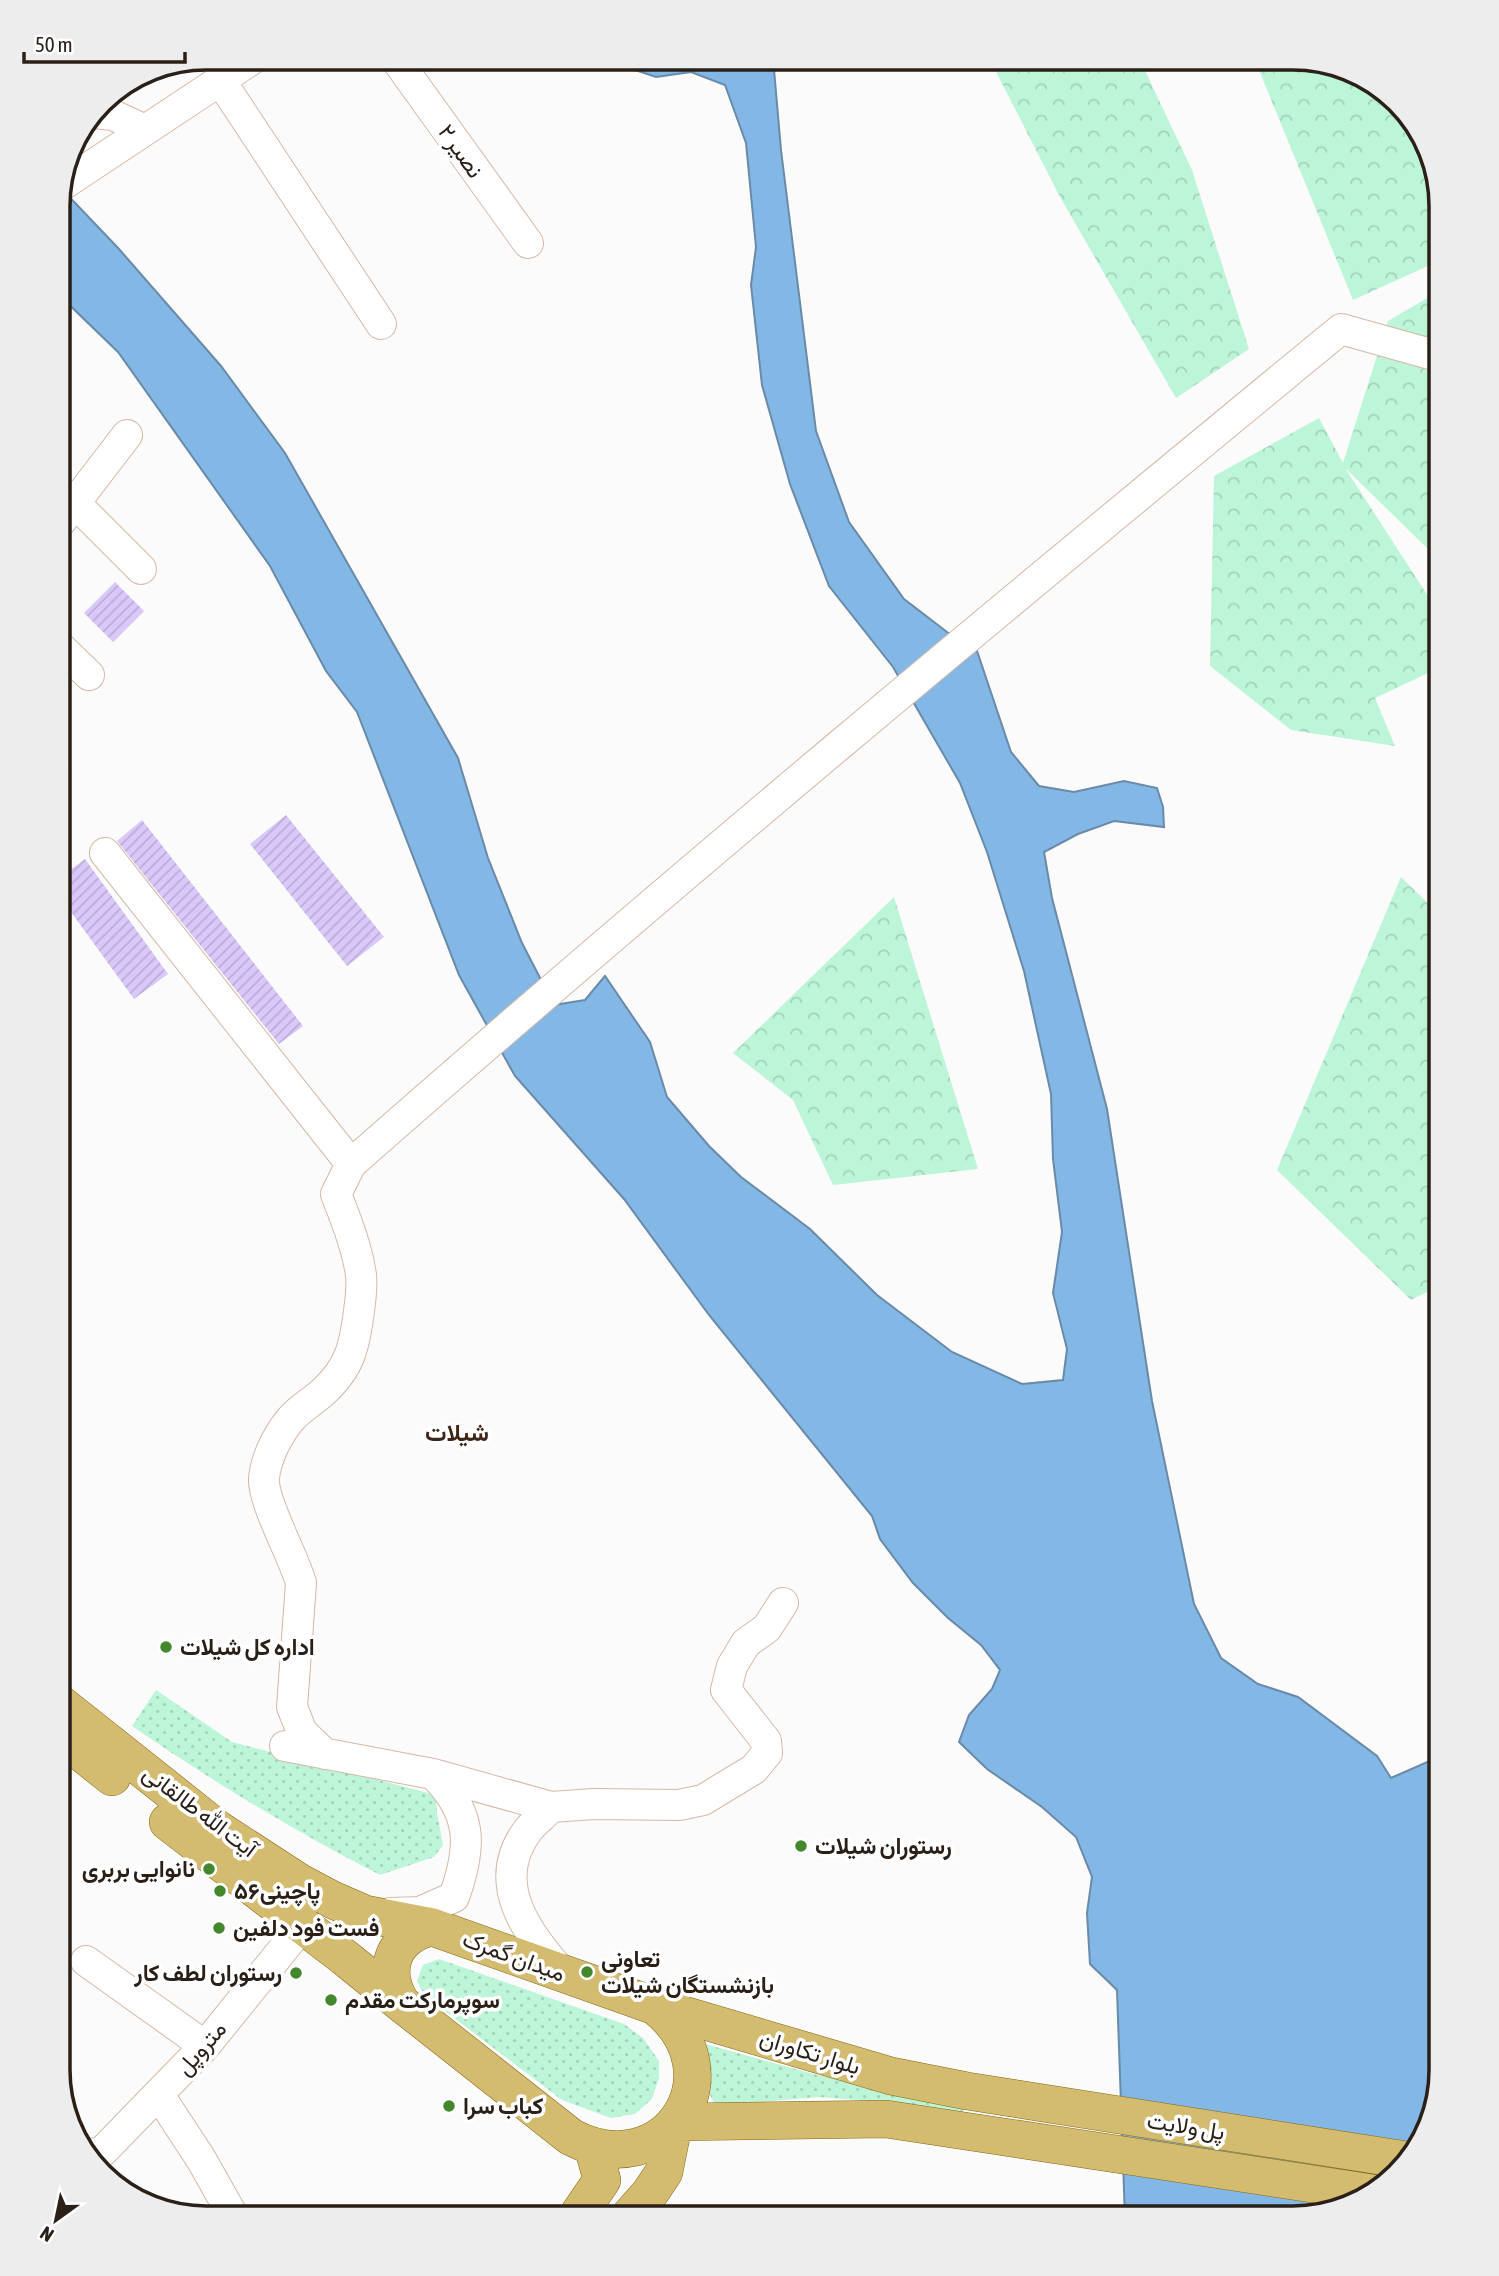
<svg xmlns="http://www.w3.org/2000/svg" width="1499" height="2276" viewBox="0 0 1499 2276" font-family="'Asap Condensed',Vazirmatn,sans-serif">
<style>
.grass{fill:url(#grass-dots)}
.forest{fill:url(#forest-crowns)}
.water{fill:#83b7e5;stroke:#698aa8;stroke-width:2}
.building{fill:url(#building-hatch)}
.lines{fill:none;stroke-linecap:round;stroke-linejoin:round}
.minor-casing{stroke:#d6b8a5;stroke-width:32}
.major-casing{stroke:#856712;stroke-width:38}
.minor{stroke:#fff;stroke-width:30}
.major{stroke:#d3bb6f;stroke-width:37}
.poi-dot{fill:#43882c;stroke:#fff;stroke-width:2.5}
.labels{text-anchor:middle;stroke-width:7;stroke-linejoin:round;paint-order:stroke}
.street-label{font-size:23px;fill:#2b2018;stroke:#fff}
.poi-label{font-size:23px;font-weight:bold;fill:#2b2018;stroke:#fff;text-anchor:start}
.neighbourhood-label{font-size:24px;font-weight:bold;fill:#3e2717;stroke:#fff}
.rim{fill:none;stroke:#2b2018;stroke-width:3.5}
</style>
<defs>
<pattern id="grass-dots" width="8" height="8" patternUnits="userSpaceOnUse" patternTransform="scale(1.75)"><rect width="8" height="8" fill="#bdf5d9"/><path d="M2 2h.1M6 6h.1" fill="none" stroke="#a3d2ba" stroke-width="1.8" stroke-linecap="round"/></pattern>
<pattern id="forest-crowns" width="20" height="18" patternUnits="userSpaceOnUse" patternTransform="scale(1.75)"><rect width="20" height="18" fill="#bdf5d9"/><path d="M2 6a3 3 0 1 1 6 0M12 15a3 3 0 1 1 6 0" fill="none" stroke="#a3d2ba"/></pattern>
<pattern id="building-hatch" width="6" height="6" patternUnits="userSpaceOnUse" patternTransform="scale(1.75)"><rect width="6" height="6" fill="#dac8fa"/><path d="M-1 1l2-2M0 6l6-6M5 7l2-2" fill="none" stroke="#bbacd6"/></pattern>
</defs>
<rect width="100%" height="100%" fill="#fbfbfb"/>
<path class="grass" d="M156,1690L232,1742L436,1795L437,1813L443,1845L434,1857L380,1875C294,1831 212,1781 132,1726Z
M439,1959L624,2024L643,2038L659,2061V2078L652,2099L635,2114L611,2118L562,2100L424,1995L417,1981L423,1965Z
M694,2041L817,2075L964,2106L961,2116L896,2103L819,2097L758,2102L731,2110L714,2103L702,2079Z"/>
<path class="forest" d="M989,58H1139L1192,170L1249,349L1176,398L1060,197Z
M1254,58H1302L1368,78L1422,132L1441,206V260L1353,300Z
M1441,290V573L1430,551L1345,468L1441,616V667L1375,698L1395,746L1291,730L1210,666L1214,476L1319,418L1343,463L1388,321Z
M1401,877L1441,916V1285L1411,1300L1277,1170Z
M894,897L978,1169L833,1185L793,1100L733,1053Z"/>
<path class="water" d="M622,58H773L781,150L816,431L849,522L904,599L947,632L977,651L1011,752L1039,786L1074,792L1124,781L1157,788L1163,807L1164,827L1114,821L1078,834L1044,852L1052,898L1107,1109L1152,1401L1194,1604L1221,1658L1258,1684L1298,1697L1377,1756L1391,1778L1441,1756V2071L1421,2145L1367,2199L1294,2218H1125L1117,1990L1090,1964L1087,1913L1092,1877L1076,1837L1042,1807L987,1769L959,1742L969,1715L992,1689L1000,1670L981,1645L948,1618L913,1583L880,1539L872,1516L709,1315L624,1199L515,1076L459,975L357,712L326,671L270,566L118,352L58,294V197L60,187L119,249L221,366L285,453L458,758L488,858L522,943L554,1005L585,1000L605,976L650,1042L667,1097L709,1146L741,1177L810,1229L877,1295L952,1352L1022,1384L1063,1380L1067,1349L1053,1293L1062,1232L1053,1159L1051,1094L1024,971L987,852L960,783L893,667L829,586L790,484L762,385L751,285L756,247L746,143L725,85L691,72L656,77L626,67Z"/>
<path class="building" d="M115,582L144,611L113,642L84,613Z
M286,815L384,937L347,966L250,844Z
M142,820L303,1026L279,1044L117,841Z
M85,859L168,974L134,999L58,894V879Z"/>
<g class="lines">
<g class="minor-casing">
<path id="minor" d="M395,58L528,243
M220,80L381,324
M94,113L113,115L145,130
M61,186L254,58
M75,503L141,569
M58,525L127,435
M58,645L89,675
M105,853L351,1164L336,1194C346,1220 357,1247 361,1275C363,1291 356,1339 350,1354C345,1368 333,1383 322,1393C312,1402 299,1409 290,1420C277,1436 266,1458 264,1478C262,1501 294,1557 301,1583L292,1707L302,1732L325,1754
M351,1164C675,879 1008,603 1341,329L1441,357
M285,1746L433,1774L551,1807L594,1804L679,1805L703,1800L754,1769L767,1753L766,1741L726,1690L732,1666L746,1643L767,1628L783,1603
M551,1807C544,1815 534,1822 528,1830C488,1883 528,1934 563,1974
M390,1913L420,1912L454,1897C472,1847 473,1813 433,1774
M86,1961L205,2046
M159,2095L201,2159L232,2214L231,2218
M89,2155L103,2151L205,2046L302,1926"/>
</g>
<g class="major-casing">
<path id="major" d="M58,1702L219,1830L299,1882L333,1900L365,1914L432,1927L655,2006C740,2073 666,2187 571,2137L402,2004C380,1970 393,1936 432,1927
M58,1734L112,1777
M168,1822L344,1957L402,2004
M657,2007L891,2076L967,2091L1406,2160
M676,2122L886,2119L1372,2193
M576,2218L602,2180L593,2147
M628,2218L650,2193L664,2172L673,2127"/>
</g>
<use href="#minor" class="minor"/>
<use href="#major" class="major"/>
</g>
<g class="poi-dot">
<circle cx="166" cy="1647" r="7"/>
<circle cx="801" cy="1846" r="7"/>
<circle cx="209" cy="1869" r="7"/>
<circle cx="220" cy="1891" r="7"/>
<circle cx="219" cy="1928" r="7"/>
<circle cx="587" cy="1972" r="7"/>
<circle cx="296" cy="1973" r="7"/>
<circle cx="331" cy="2000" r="7"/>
<circle cx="449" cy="2106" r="7"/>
</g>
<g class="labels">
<g class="street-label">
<text transform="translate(461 151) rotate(55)" y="8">نصیر ۲</text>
<text transform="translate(200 1811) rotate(37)" y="8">آیت الله طالقانی</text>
<text transform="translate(514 1956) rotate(20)" y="8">میدان گمرک</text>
<text transform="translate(201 2048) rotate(-49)" y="8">متروپل</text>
<text transform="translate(810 2052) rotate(17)" y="8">بلوار تکاوران</text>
<text transform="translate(1186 2126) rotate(9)" y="8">پل ولایت</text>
</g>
<g class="poi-label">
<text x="180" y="1655">اداره کل شیلات</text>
<text x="815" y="1854">رستوران شیلات</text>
<text x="195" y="1877" text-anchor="end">نانوایی بربری</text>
<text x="234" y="1899">پاچینی۵۶</text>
<text x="233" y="1936">فست فود دلفین</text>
<text x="601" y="1967">تعاونی<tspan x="601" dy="26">بازنشستگان شیلات</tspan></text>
<text x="282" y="1981" text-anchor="end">رستوران لطف کار</text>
<text x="345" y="2008">سوپرمارکت مقدم</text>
<text x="463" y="2114">کباب سرا</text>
</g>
<g class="neighbourhood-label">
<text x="457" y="1441">شیلات</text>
</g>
</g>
<path d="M0 0H1499V2276H0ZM206 70H1293A136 136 0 0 1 1429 206V2070A136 136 0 0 1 1293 2206H206A136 136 0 0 1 70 2070V206A136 136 0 0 1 206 70Z" fill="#eeeded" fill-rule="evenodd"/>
<path class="rim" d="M206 70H1293A136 136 0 0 1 1429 206V2070A136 136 0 0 1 1293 2206H206A136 136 0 0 1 70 2070V206A136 136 0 0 1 206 70Z"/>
<g transform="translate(56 2220) rotate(213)" stroke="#ffffff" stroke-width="5" paint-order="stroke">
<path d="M0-5L12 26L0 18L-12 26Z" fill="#2b2018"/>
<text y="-10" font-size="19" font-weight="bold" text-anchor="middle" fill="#2b2018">N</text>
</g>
<path d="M24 52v10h161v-10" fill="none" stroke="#2b2018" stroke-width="3.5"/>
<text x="35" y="52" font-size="21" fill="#2b2018" stroke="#ffffff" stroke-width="5" paint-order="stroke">50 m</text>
</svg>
